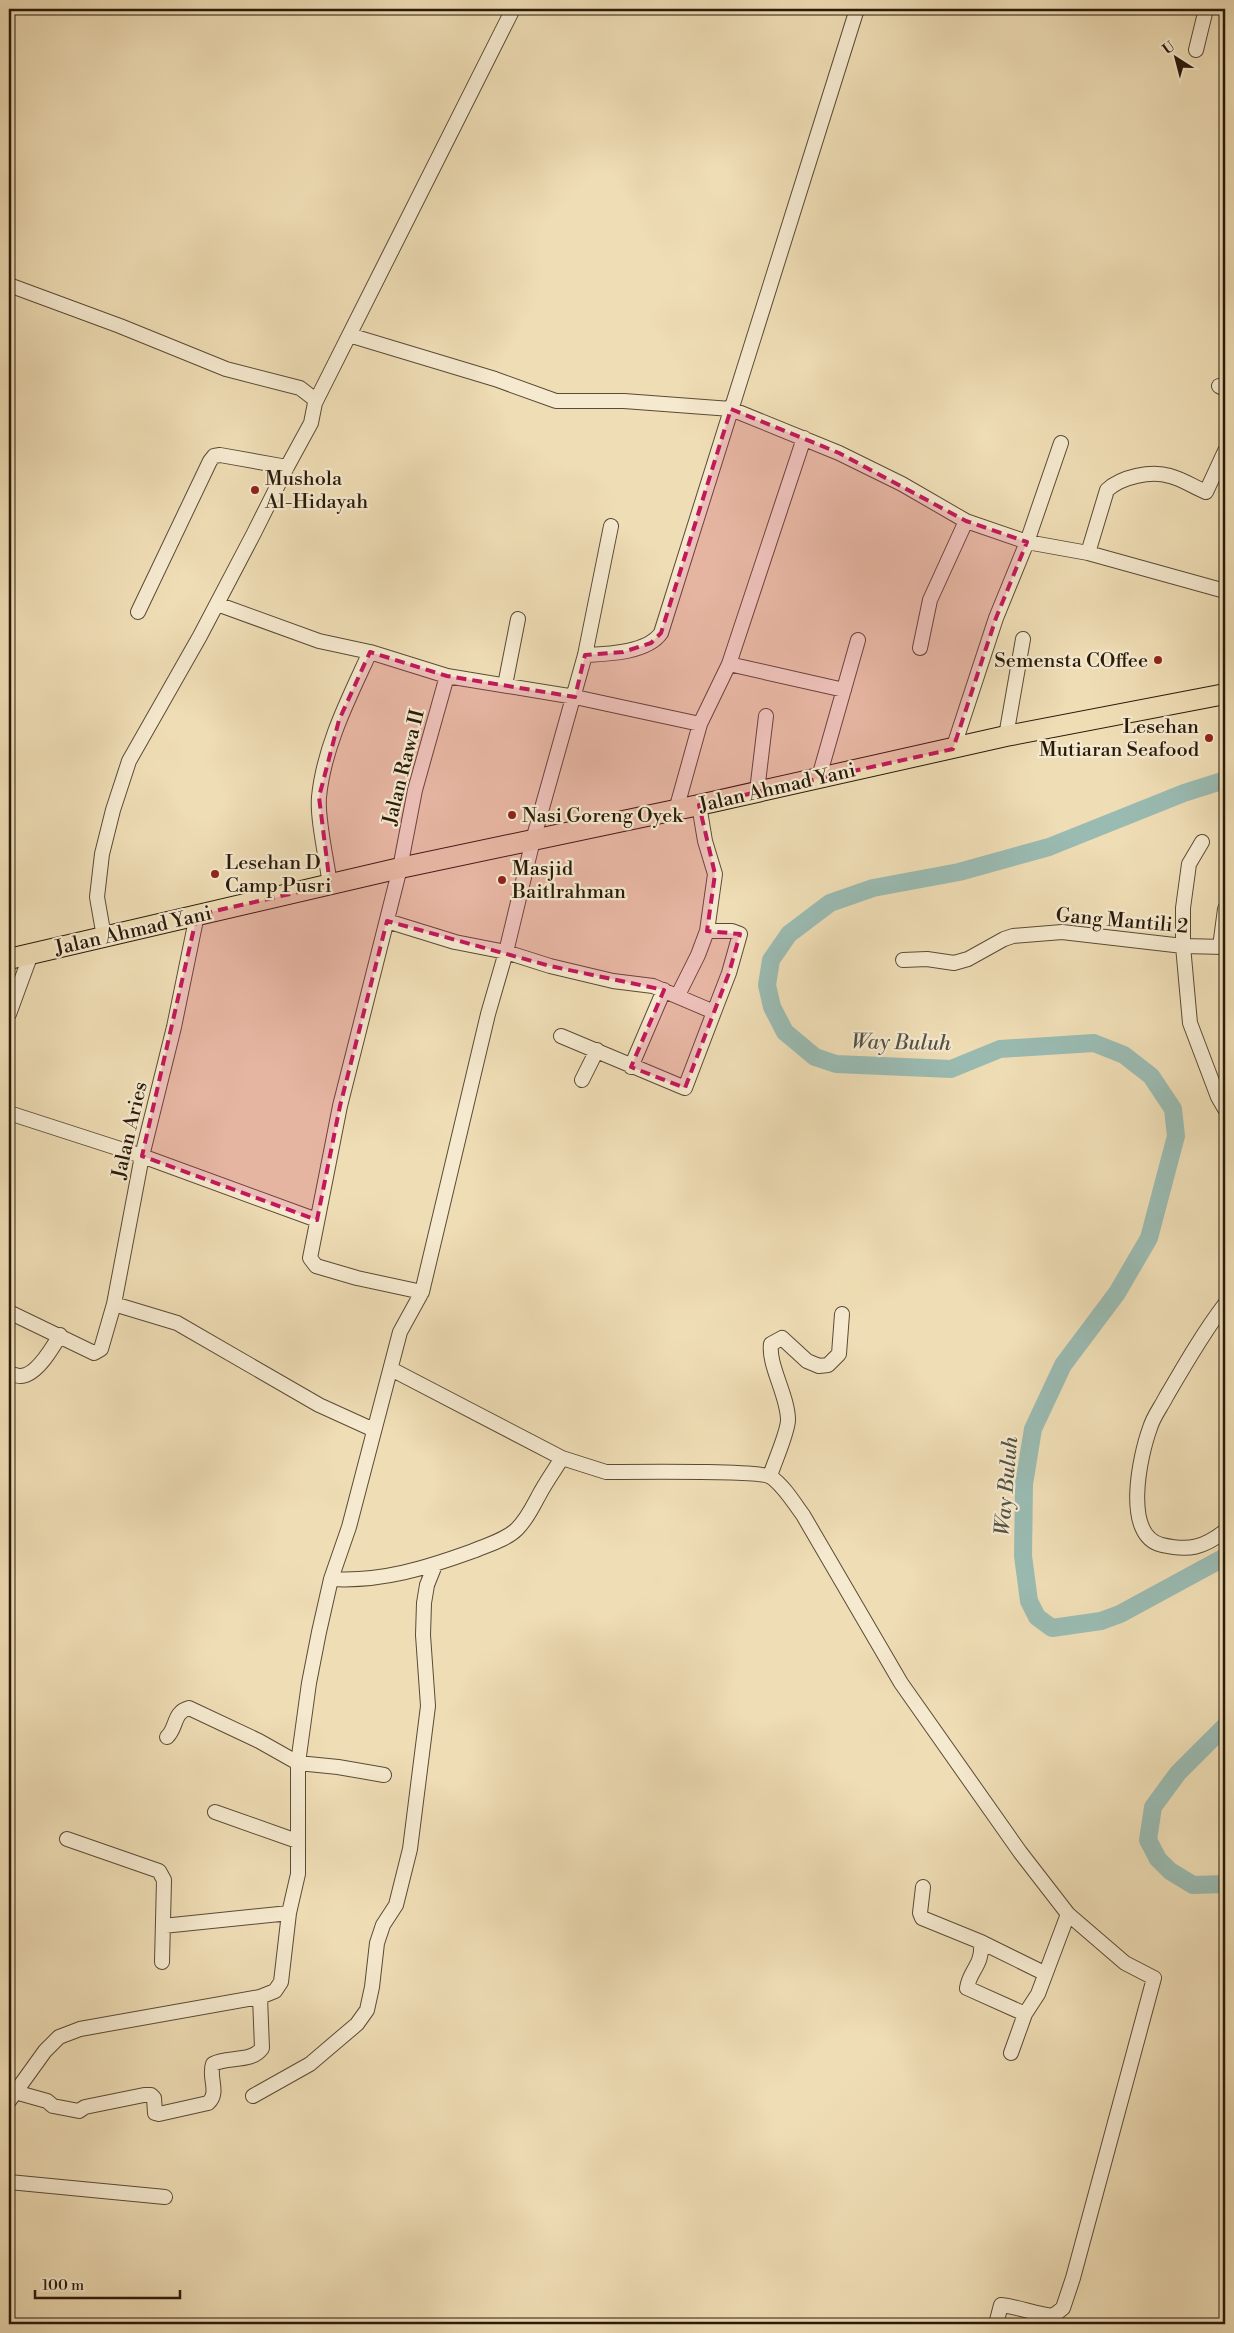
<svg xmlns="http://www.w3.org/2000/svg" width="1234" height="2333" viewBox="0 0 1234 2333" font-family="'Libre Bodoni',serif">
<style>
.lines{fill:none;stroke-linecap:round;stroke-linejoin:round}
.river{stroke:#9abbb2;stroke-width:18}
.minor-casing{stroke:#5a4b35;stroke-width:16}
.highway-casing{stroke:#291a0a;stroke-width:22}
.minor{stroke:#f5e9cf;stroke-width:14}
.highway{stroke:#efddb5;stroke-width:20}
.marked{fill:#c2185b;fill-opacity:0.2;stroke:#c2185b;stroke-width:4;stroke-dasharray:10 6;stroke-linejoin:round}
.poi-dot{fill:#8f2418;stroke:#f5e9cf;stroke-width:2}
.labels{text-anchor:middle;stroke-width:4.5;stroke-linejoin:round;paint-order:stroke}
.poi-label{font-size:20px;fill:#291a0a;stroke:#f5e9cf;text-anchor:start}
.street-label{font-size:20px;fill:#291a0a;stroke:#f5e9cf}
.water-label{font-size:21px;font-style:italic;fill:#515245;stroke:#f5e9cf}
</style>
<rect width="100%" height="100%" fill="#efddb5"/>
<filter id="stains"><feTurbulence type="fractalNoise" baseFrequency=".004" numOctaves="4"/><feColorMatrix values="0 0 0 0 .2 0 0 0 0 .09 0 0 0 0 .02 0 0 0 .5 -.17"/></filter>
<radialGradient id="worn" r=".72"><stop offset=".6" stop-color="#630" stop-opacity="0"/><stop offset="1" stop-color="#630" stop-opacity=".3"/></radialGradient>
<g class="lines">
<path class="river" d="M1225,780L1184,793L1049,847L959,872L873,888L830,903L789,934L771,960L767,985L772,1007L785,1032L815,1057L836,1064L951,1069L1000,1049L1094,1043L1124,1055L1151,1076L1173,1109L1176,1136L1149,1238L1117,1293L1063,1365L1033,1429L1024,1484L1023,1556L1029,1601L1037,1617L1052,1628L1101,1621L1120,1614L1225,1557
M1225,1726L1178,1773L1153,1807L1148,1840L1158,1859L1170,1871L1193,1885L1225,1884"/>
<g class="minor-casing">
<path id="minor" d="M1196,50L1206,9
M9,285L120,326L226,369L300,388L313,398L315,403L311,423L287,467L254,533L200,636L129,761L113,810L102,854L97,897L104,937
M349,335L495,379L556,401H624L731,409L839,453L902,484L966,521L1027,542L1088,553L1225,591
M1219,386L1225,389
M315,403L511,13
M1088,553L1107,490C1121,477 1151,470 1170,476C1182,479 1194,487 1206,492L1225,451
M217,604L319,641L370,652L447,676L575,697L700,724
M138,612L210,461L214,456L220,455L287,467
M920,648L930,600L966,521
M585,655C607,654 647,653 661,633L857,9
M729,664L844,690
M505,685L518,619
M1006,736L1023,639
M953,749L996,618L1027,542L1061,443
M819,777L858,640
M757,791L766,716
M676,810L700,724L729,664L804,438
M1202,842L1189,864L1183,908V946L1190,1023L1218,1097L1225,1109
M330,885C327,861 317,819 319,797C324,746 349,698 370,652
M387,921L455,942L506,952L550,966L613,981L653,986L714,1012L685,1088L561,1036
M707,931H732L740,934L729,973L714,1012
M1220,947L1225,909
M903,960L927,959L954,963L968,959L1004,939L1013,936L1062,932L1183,946L1225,947
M678,995L698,955L707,931L715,874L705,841L699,805
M9,1014L31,954
M631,1067L664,990
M582,1080L597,1050
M9,1113L142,1156L317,1220
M422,1292L357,1278L316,1266L310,1258L340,1106L400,868L415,790L447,676
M114,1304L177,1323L319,1405L374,1430
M1225,1304C1203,1333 1184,1366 1166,1397C1161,1407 1153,1417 1150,1428C1140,1455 1122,1536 1162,1545C1189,1551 1203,1548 1225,1531
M9,1312L94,1353L101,1349L114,1304L142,1156L174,1027L197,915
M391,1369L562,1458L606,1472C629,1472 760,1470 771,1477C784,1486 794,1503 803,1515L901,1683L1020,1852L1068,1914L1125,1963L1154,1978L1073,2278L1063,2308L1053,2316C1034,2314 1019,2307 1001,2305L996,2324
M9,1373C12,1374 17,1376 21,1376C37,1375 53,1347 60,1335
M770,1476C774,1463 788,1432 788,1420C788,1396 768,1365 771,1344L782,1338L807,1361L819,1366L828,1365L839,1354L842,1314
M331,1579C382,1582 426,1568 473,1551C487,1545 506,1540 517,1529C527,1519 532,1508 538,1497C545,1483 554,1471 562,1458
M167,1737C177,1728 173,1712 189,1708L259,1741L298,1763L338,1767L384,1775
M215,1812L297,1841
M67,1839L159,1871L164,1880L162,1962
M923,1887L920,1913L922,1918L981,1942L1044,1973
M163,1926L289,1913
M981,1942C983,1966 970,1969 967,1988L1025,2014
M1011,2053L1025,2014L1038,1994L1068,1914
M15,2092L47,2101L53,2106L79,2111L85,2107L144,2095H151L154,2098L155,2113L159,2114L208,2103C220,2093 208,2077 213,2064C227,2056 252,2063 262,2048L260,1997
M253,2096L310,2064L357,2024L367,2010L372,1987L377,1943L383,1925L396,1905L410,1849L428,1706L423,1635L424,1603L427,1585L435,1565
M9,2101L45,2051L59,2037L80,2029L260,1997L275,1991L281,1982L289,1913L298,1874V1763L309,1683L319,1632L331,1579L349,1527L400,1332L422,1292L488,1014L506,952L533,840L585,655L611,526
M9,2182L165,2197"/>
</g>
<g class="highway-casing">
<path id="highway" d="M9,959L400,868L699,805L1006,736L1225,694"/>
</g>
<use href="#minor" class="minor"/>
<use href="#highway" class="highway"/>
</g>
<path class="marked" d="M731,409L839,453L966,521L1027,542L996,618L953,749L699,805L715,874L707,931L740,934L729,973L685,1088L631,1067L664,990L550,966L387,921L340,1106L317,1220L142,1156L197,915L330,885L319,797L339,720L370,652L447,676L575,697L585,655L623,652L651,643L661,633Z"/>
<g class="poi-dot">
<circle cx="255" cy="490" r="5"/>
<circle cx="1158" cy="660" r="5"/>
<circle cx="1209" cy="738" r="5"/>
<circle cx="512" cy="815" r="5"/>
<circle cx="215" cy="874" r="5"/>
<circle cx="502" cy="880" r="5"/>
</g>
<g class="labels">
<g class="poi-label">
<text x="265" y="485">Mushola<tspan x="265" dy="23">Al-Hidayah</tspan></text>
<text x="1148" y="667" text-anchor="end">Semensta COffee</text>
<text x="1199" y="733" text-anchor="end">Lesehan<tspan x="1199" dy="23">Mutiaran Seafood</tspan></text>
<text x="522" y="822">Nasi Goreng Oyek</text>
<text x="225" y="869">Lesehan D<tspan x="225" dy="23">Camp Pusri</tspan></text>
<text x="512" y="875">Masjid<tspan x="512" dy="23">Baitlrahman</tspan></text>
</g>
<g class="street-label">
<text transform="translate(403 767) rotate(-76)" y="7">Jalan Rawa II</text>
<text transform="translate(777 787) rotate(-13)" y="7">Jalan Ahmad Yani</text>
<text transform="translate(1122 920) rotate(5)" y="7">Gang Mantili 2</text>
<text transform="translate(133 930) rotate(-13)" y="7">Jalan Ahmad Yani</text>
<text transform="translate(129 1130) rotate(-77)" y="7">Jalan Aries</text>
</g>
<g class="water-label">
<text transform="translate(901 1042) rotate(1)" y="7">Way Buluh</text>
<text transform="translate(1006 1486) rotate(-85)" y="7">Way Buluh</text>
</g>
</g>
<rect width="1234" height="2333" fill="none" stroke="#efddb5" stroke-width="30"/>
<rect x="10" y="10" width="1214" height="2313" fill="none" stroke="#291a0a" stroke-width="2.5"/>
<rect x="15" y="15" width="1204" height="2303" fill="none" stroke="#291a0a"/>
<g transform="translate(1176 58) rotate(324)" stroke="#f5e9cf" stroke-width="4" paint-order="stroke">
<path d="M0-4L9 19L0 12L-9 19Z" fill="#291a0a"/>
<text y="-8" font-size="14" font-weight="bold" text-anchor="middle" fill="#291a0a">U</text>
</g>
<path d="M35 2290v8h145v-8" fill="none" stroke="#291a0a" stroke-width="2.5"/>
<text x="42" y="2290" font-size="15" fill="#291a0a" stroke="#f5e9cf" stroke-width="4" paint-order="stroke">100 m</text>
<rect width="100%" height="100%" filter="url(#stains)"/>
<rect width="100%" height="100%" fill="url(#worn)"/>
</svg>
